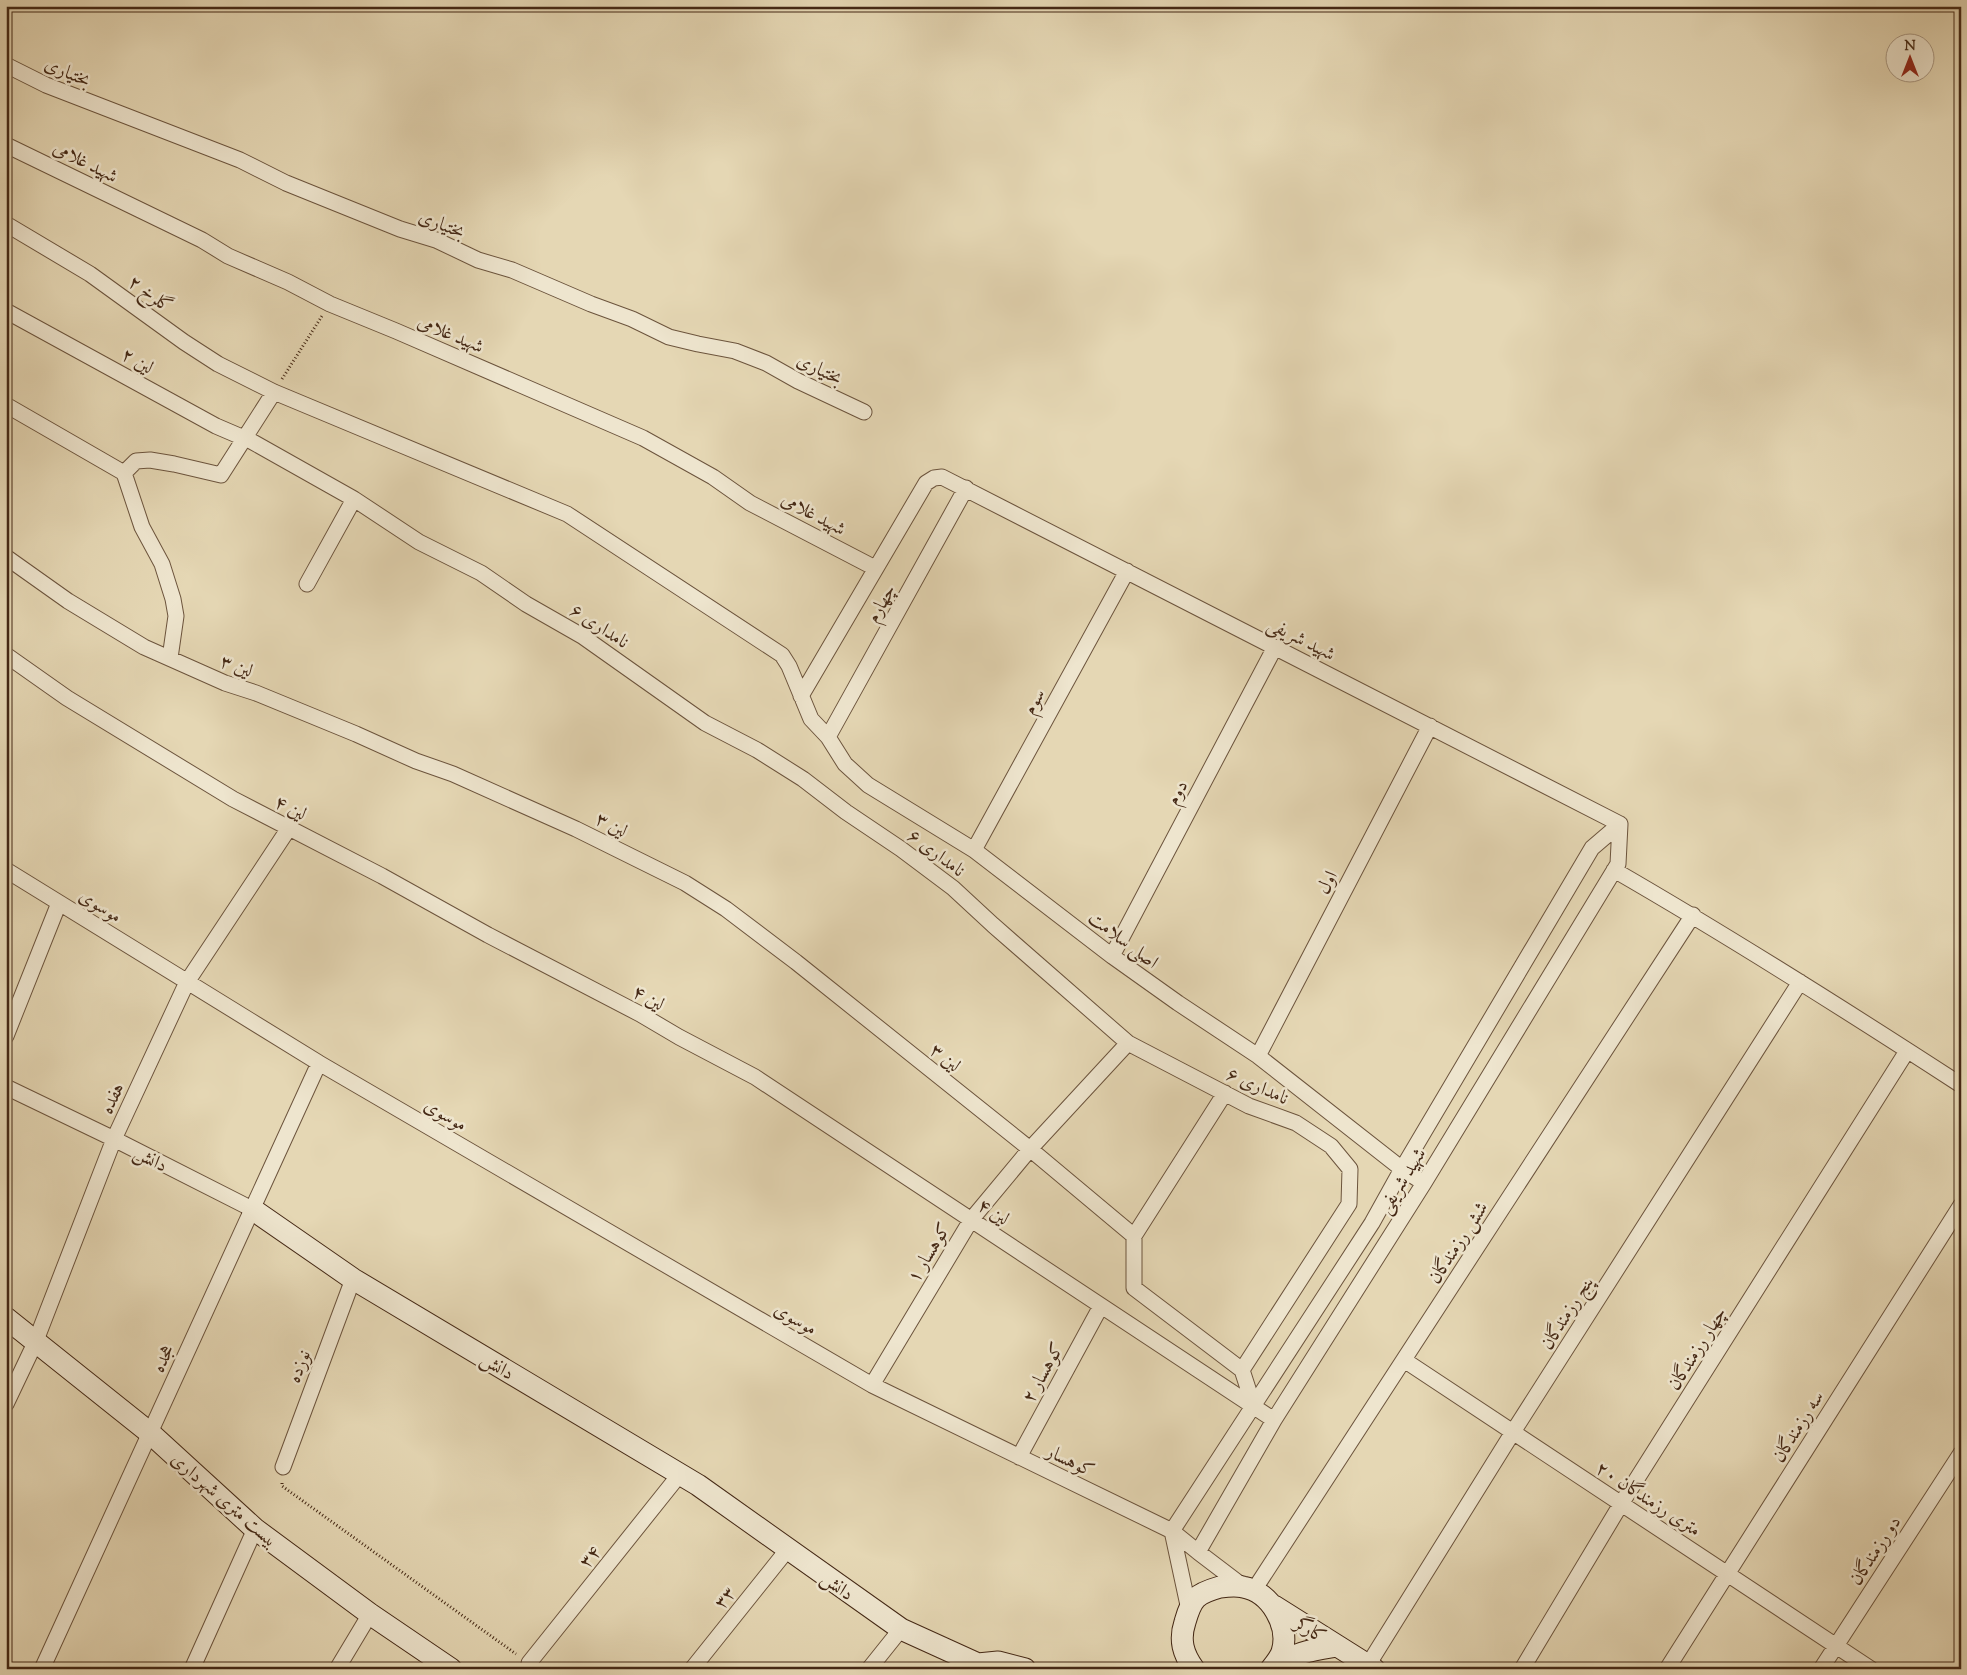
<svg xmlns="http://www.w3.org/2000/svg" width="1967" height="1675" viewBox="0 0 1967 1675" font-family="'Sorts Mill Goudy',Amiri,serif">
<style>
.lines{fill:none;stroke-linecap:round;stroke-linejoin:round}
.street-casing{stroke:#6c543d;stroke-width:17}
.secondary-casing{stroke:#442815;stroke-width:23}
.path{stroke:#442815;stroke-width:3;stroke-dasharray:1 2.5;stroke-linecap:butt}
.street{stroke:#eee5ce;stroke-width:15}
.secondary{stroke:#eee5ce;stroke-width:21}
.labels{text-anchor:middle;stroke-width:5;stroke-linejoin:round;paint-order:stroke}
.street-label{font-size:19px;fill:#442815;stroke:#eee5ce}
</style>
<rect width="100%" height="100%" fill="#e5d7b4"/>
<filter id="stains"><feTurbulence type="fractalNoise" baseFrequency=".004" numOctaves="4"/><feColorMatrix values="0 0 0 0 .2 0 0 0 0 .09 0 0 0 0 .02 0 0 0 .5 -.17"/></filter>
<radialGradient id="worn" r=".72"><stop offset=".6" stop-color="#630" stop-opacity="0"/><stop offset="1" stop-color="#630" stop-opacity=".3"/></radialGradient>
<g class="lines">
<g class="street-casing">
<path id="street" d="M6,65L46,85L240,160L286,183L400,229L436,240L478,260L512,270L591,304L632,319L669,337L698,344L735,351L766,363L798,381L864,412
M6,145L202,240L228,256L288,282L330,304L396,331L643,438L713,477L750,503L875,568
M6,224L90,274L184,342L218,364L274,392L567,514L782,655L789,666L811,719L828,737L845,764L868,785L974,850L1112,956L1178,1003L1258,1056L1402,1169L1424,1183
M6,311L216,426L251,441L354,499L419,542L481,573L526,604L582,636L705,723L757,750L803,779L846,812L901,849L953,888L993,925L1128,1043L1249,1106L1296,1123L1331,1146L1350,1169L1349,1204L1242,1370L1254,1407
M6,405L124,473L142,527L162,564L173,599L176,616L170,658
M124,473L136,461L150,460L174,464L221,475L274,392
M6,557L68,601L144,647L225,683L256,693L356,734L416,761L453,774L576,829L685,883L726,909L796,962L1030,1149L1134,1236
M307,584L354,499
M6,655L67,698L233,799L382,876L488,935L640,1014L679,1037L755,1077L1274,1420
M801,696L926,483L934,478L942,477L1620,824
M828,737L966,488
M974,850L1127,571
M6,870L319,1063L872,1385L1172,1531L1198,1552L1244,1587
M1614,870C1732,938 1847,1011 1961,1085
M1112,956L1275,647
M6,1036L59,903
M1258,1056L1430,726
M6,1087L114,1139L252,1209
M1225,1093L1134,1236V1288L1242,1370
M1404,1360L1871,1669
M872,1385L971,1220L1030,1149L1128,1043
M6,1404L35,1343L114,1139L187,982L289,828
M1019,1457L1101,1306
M283,1467L353,1279
M1172,1531L1372,1223L1402,1169L1592,848L1620,824
M1172,1531L1189,1610
M1198,1552L1274,1420L1424,1183L1618,864L1620,824
M1254,1590L1693,915
M529,1663L680,1474
M1368,1665L1513,1432L1800,982
M42,1669L319,1063
M192,1669L255,1529
M337,1669L370,1614
M692,1669L788,1549
M869,1669L901,1629
M1522,1669L1621,1504L1907,1051
M1667,1669L1961,1205
M1821,1669L1961,1453"/>
</g>
<g class="secondary-casing">
<path id="secondary" d="M252,1209L353,1279L698,1485L901,1629L978,1664L982,1669
M6,1318L150,1433L255,1529L370,1614L451,1669
M1274,1606L1374,1669
M978,1664L998,1662L1025,1669
M1194,1669C1183,1654 1179,1640 1185,1622C1187,1615 1190,1604 1196,1598C1202,1592 1213,1589 1220,1587C1228,1586 1236,1585 1243,1587C1271,1592 1290,1626 1282,1652C1280,1658 1275,1664 1271,1669
M1279,1669C1289,1652 1319,1649 1337,1646"/>
</g>
<path class="path" d="M282,379L322,316
M282,1483V1486L516,1654"/>
<use href="#street" class="street"/>
<use href="#secondary" class="secondary"/>
</g>
<g class="labels">
<g class="street-label">
<text transform="translate(68 71) rotate(23)" y="7">بختیاری</text>
<text transform="translate(86 161) rotate(27)" y="7">شهید غلامی</text>
<text transform="translate(442 223) rotate(21)" y="7">بختیاری</text>
<text transform="translate(151 293) rotate(36)" y="7">گلرخ ۲</text>
<text transform="translate(451 333) rotate(23)" y="7">شهید غلامی</text>
<text transform="translate(138 360) rotate(30)" y="7">لین ۲</text>
<text transform="translate(820 368) rotate(26)" y="7">بختیاری</text>
<text transform="translate(814 513) rotate(28)" y="7">شهید غلامی</text>
<text transform="translate(880 603) rotate(-61)" y="7">چهارم</text>
<text transform="translate(600 625) rotate(33)" y="7">نامداری ۶</text>
<text transform="translate(1302 638) rotate(27)" y="7">شهید شریفی</text>
<text transform="translate(237 665) rotate(21)" y="7">لین ۳</text>
<text transform="translate(1033 701) rotate(-61)" y="7">سوم</text>
<text transform="translate(1176 792) rotate(-62)" y="7">دوم</text>
<text transform="translate(291 807) rotate(27)" y="7">لین ۴</text>
<text transform="translate(612 824) rotate(28)" y="7">لین ۳</text>
<text transform="translate(937 852) rotate(37)" y="7">نامداری ۶</text>
<text transform="translate(1326 882) rotate(-63)" y="7">اول</text>
<text transform="translate(101 905) rotate(32)" y="7">موسوی</text>
<text transform="translate(1124 939) rotate(37)" y="7">اصلی سلامت</text>
<text transform="translate(649 997) rotate(29)" y="7">لین ۴</text>
<text transform="translate(946 1057) rotate(39)" y="7">لین ۳</text>
<text transform="translate(1258 1085) rotate(24)" y="7">نامداری ۶</text>
<text transform="translate(111 1098) rotate(-65)" y="7">هفده</text>
<text transform="translate(446 1114) rotate(30)" y="7">موسوی</text>
<text transform="translate(151 1158) rotate(27)" y="7">دانش</text>
<text transform="translate(1401 1180) rotate(-58)" y="7">شهید شریفی</text>
<text transform="translate(994 1211) rotate(33)" y="7">لین ۴</text>
<text transform="translate(1457 1242) rotate(-57)" y="7">شش رزمندگان</text>
<text transform="translate(928 1252) rotate(-59)" y="7">کوهسار ۱</text>
<text transform="translate(1566 1312) rotate(-58)" y="7">پنج رزمندگان</text>
<text transform="translate(796 1318) rotate(30)" y="7">موسوی</text>
<text transform="translate(1696 1348) rotate(-58)" y="7">چهار رزمندگان</text>
<text transform="translate(162 1358) rotate(-65)" y="7">هجده</text>
<text transform="translate(498 1365) rotate(31)" y="7">دانش</text>
<text transform="translate(298 1366) rotate(-69)" y="7">نوزده</text>
<text transform="translate(1042 1372) rotate(-61)" y="7">کوهسار ۲</text>
<text transform="translate(1797 1426) rotate(-58)" y="7">سه رزمندگان</text>
<text transform="translate(1071 1460) rotate(26)" y="7">کوهسار</text>
<text transform="translate(1649 1498) rotate(33)" y="7">۲۰ متری رزمندگان</text>
<text transform="translate(225 1499) rotate(41)" y="7">بیست متری شهرداری</text>
<text transform="translate(1874 1550) rotate(-57)" y="7">دو رزمندگان</text>
<text transform="translate(589 1556) rotate(-51)" y="7">۳۴</text>
<text transform="translate(838 1585) rotate(36)" y="7">دانش</text>
<text transform="translate(724 1597) rotate(-51)" y="7">۳۳</text>
<text transform="translate(1311 1629) rotate(32)" y="7">کارگر</text>
</g>
</g>
<rect width="1967" height="1675" fill="none" stroke="#e5d7b4" stroke-width="25"/>
<rect x="8" y="8" width="1952" height="1660" fill="none" stroke="#442815" stroke-width="2.5"/>
<rect x="12" y="12" width="1942" height="1650" fill="none" stroke="#442815"/>
<g transform="translate(1910 58)"><circle r="24" fill="#eee5ce" stroke="#aa9984"/>
<path d="M0-4L9 19L0 12L-9 19Z" fill="#8f2418"/>
<text y="-8" font-size="14" font-weight="bold" text-anchor="middle" fill="#442815">N</text>
</g>
<rect width="100%" height="100%" filter="url(#stains)"/>
<rect width="100%" height="100%" fill="url(#worn)"/>
</svg>
